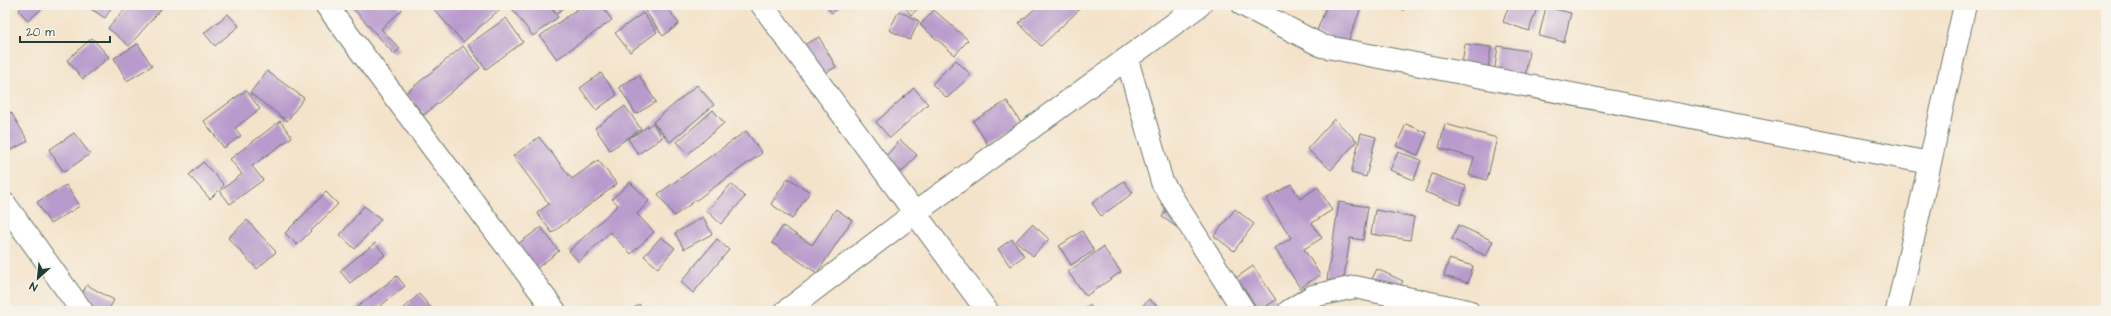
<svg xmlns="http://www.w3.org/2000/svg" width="2111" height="316" viewBox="0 0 2111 316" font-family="'Architects Daughter',sans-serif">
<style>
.building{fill:#b89acc}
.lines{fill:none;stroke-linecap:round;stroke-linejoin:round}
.street-casing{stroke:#6a7769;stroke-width:24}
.street{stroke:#fff;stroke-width:22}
</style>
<rect width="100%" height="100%" fill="#f7f3e8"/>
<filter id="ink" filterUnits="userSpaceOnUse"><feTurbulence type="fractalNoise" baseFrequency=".025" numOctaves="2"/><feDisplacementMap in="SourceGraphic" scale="8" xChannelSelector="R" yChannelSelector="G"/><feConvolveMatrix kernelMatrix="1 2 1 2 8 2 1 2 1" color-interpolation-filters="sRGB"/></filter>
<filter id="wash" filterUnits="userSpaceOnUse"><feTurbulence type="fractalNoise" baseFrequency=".012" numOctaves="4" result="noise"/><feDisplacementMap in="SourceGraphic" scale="16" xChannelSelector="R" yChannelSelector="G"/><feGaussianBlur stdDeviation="0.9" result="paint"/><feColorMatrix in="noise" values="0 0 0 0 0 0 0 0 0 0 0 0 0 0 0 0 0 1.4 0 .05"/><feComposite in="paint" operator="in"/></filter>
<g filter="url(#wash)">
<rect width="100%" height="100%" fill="#f4e3cb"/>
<g id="blocks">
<path class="building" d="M24,5H46L28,21L19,10Z
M85,5H113L105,18Z
M129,5H158L162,8L129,46L108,28Z
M350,5H398L402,10L381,29L400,49L394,54Z
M430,5H468L470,7L472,5H496L500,9L463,42Z
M509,5H548L558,17L533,36Z
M551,5H568L557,13Z
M583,5H601L612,20L557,59L540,36Z
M641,5H666L679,24L663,36Z
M825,5H842L832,13Z
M903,5H922L911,15Z
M1039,5H1084L1041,46L1019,23Z
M1327,5H1362L1347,45L1316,33Z
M1394,5H1405L1404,10L1393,8Z
M1509,5H1538L1529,31L1503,22Z
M1546,7L1571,13L1564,42L1539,36Z
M934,10L968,40L955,55L920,25Z
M899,11L919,21L910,40L889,30Z
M643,13L657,32L630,52L615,33Z
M228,14L239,26L215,46L204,33Z
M506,18L523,42L486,69L468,45Z
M819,37L836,67L818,77L800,47Z
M92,38L109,57L83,79L67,60Z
M138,44L152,66L127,81L114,58Z
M1465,44L1491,47L1488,68L1462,64Z
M463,46L480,68L424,115L406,93Z
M1498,46L1529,51L1525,78L1494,73Z
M956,60L971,75L947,98L932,84Z
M267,71L304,98L287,121L250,93Z
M601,73L617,95L596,110L580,88Z
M639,75L656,102L636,114L619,87Z
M697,85L714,105L670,142L653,122Z
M914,88L928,104L890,138L876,122Z
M246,90L260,109L235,128L241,136L224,148L204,121Z
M1007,101L1022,124L988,145L973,121Z
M625,106L641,129L610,150L595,128Z
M713,110L724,123L688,154L677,142Z
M11,112L28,141L6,153L5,116Z
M1334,119L1357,141L1331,170L1307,149Z
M280,121L292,137L252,166L263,180L230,204L220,191L242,174L230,159Z
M653,123L662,138L638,154L628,139Z
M1406,124L1427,133L1418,155L1396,146Z
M1445,124L1497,138L1487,180L1469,175L1474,158L1439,148Z
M746,131L762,153L674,216L658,194Z
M74,133L90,154L64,172L49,150Z
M1361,133L1376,137L1366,177L1351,173Z
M539,137L572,179L598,160L617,184L552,233L537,213L549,204L513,156Z
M900,140L917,155L902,172L885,157Z
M1398,152L1421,160L1414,180L1390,170Z
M203,162L224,185L210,199L189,175Z
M1432,174L1466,186L1460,205L1425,192Z
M788,178L810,192L792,219L771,204Z
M1124,181L1133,193L1101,216L1092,203Z
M630,182L649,201L637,214L654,232L631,254L610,232L579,262L569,251L618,205L612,199Z
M731,184L745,197L721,224L707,211Z
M1291,184L1300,199L1318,187L1332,210L1312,223L1322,238L1304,249L1320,275L1300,288L1275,248L1291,238L1266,199Z
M66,185L80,206L50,224L37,202Z
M326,192L338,204L297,245L285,233Z
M1172,202L1181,230L1162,217Z
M1339,202L1368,207L1363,240L1350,238L1343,283L1327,280Z
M364,206L381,219L355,249L340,235Z
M836,209L852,220L817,273L772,243L783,226L812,245Z
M1235,209L1254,224L1234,251L1214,236Z
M1375,210L1414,217L1410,240L1371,234Z
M703,217L712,234L684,249L675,233Z
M247,220L276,252L257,269L228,238Z
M1032,224L1049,239L1033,256L1016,241Z
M1458,225L1493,241L1486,256L1452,239Z
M541,227L559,251L532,272L514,247Z
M1082,231L1094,251L1071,265L1059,246Z
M661,237L675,248L658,268L644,256Z
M717,239L729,250L693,293L681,282Z
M1012,239L1024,256L1010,266L998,249Z
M375,243L385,255L350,283L340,271Z
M1103,247L1121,272L1086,296L1068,272Z
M1449,259L1473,266L1468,283L1444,276Z
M1253,266L1276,300L1259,311L1236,278Z
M1377,269L1403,281L1392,303L1366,291Z
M397,276L405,286L374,311H352Z
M87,285L114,300L108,311H91L77,302Z
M419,294L434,311H401Z
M1149,299L1163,311H1138Z
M639,304L644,311H631Z
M1090,305L1094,311H1081Z"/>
</g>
</g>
<g filter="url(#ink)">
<use href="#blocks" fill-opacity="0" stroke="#6a7769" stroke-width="1"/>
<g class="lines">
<g class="street-casing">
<path id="street" d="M326,5L555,311
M762,5L987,311
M1243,5L1322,46L1930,163
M1127,59L1162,182L1244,311
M5,204L82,311
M786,311L915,213L1200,5
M1289,311L1313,296L1355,287L1468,311
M1897,311L1965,5"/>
</g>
<use href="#street" class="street"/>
</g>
</g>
<rect width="2111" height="316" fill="none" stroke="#f7f3e8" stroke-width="20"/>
<g transform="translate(38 278) rotate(207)" stroke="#f7f3e8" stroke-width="3" paint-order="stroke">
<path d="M0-3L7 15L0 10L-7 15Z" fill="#1f3d34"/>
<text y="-6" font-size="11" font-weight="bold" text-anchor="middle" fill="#1f3d34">N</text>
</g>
<path d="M20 36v6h90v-6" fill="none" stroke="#1f3d34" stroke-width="2"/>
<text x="26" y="36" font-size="12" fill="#1f3d34" stroke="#f7f3e8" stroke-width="3" paint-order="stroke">20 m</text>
</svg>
